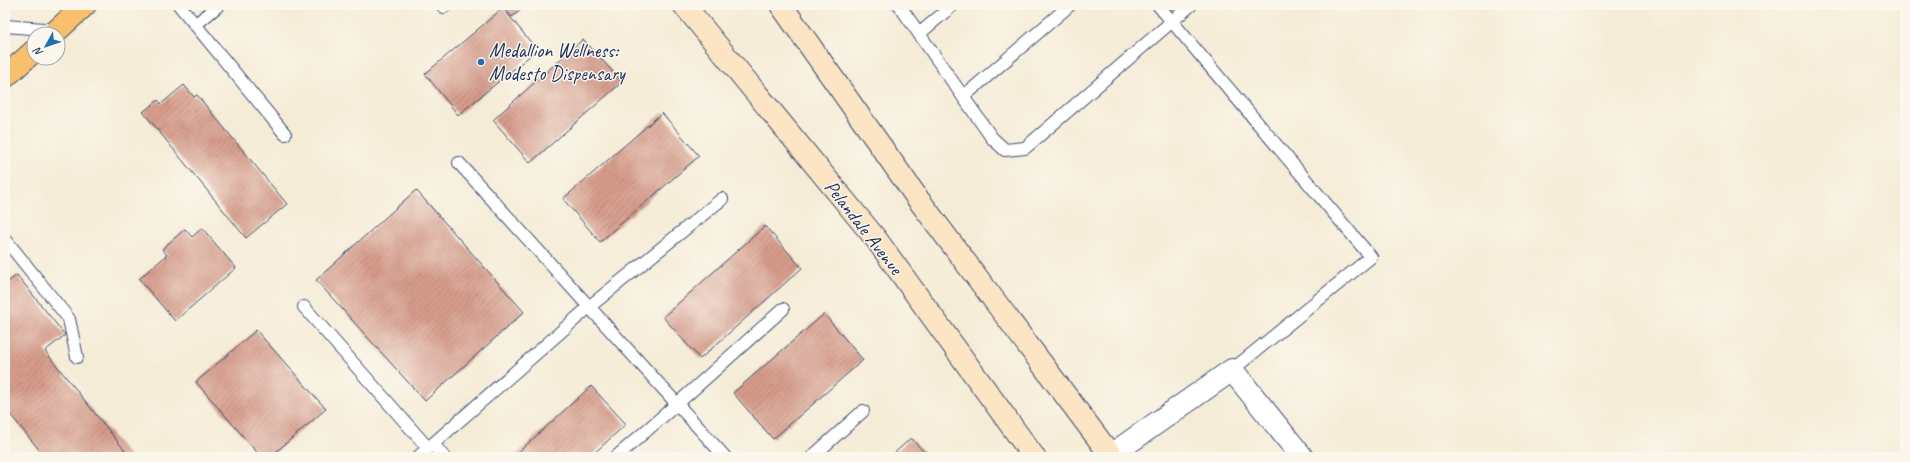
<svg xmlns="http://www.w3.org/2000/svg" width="1910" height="462" viewBox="0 0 1910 462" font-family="Caveat,sans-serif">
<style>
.building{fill:url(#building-hatch)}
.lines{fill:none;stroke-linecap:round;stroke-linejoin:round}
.lane-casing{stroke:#3c4b70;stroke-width:14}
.street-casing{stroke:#3c4b70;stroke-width:24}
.secondary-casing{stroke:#3c4b70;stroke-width:24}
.primary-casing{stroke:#3c4b70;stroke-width:24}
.lane{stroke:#fff;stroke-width:12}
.street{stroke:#fff;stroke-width:22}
.secondary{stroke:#fce5c4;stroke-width:22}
.primary{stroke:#f8bf6c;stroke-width:22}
.poi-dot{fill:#1f6fb2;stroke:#fbf7ec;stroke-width:1.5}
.labels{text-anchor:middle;stroke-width:3;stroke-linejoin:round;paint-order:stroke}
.poi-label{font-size:20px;fill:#1b2f5e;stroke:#fbf7ec;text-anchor:start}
.street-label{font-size:20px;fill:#1b2f5e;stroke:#fbf7ec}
</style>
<defs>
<pattern id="building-hatch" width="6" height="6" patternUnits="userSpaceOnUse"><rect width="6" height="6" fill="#d79c8b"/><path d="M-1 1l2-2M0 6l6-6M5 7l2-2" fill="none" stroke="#ae8075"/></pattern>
</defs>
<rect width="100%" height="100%" fill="#fbf7ec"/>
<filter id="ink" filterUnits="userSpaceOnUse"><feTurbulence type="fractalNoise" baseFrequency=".025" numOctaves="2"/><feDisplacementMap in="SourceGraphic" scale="8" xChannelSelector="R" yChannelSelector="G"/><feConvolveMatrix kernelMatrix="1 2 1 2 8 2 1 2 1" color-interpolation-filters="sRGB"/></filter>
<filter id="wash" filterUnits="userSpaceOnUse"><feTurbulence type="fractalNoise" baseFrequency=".012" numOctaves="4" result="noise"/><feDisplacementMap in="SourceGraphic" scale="16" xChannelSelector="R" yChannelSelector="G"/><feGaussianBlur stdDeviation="0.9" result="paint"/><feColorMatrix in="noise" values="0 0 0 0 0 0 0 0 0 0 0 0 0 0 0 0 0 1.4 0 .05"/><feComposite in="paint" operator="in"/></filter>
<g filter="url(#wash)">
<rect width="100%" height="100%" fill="#f5ecd7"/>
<g id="blocks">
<path class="building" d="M502,5H527L512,17Z
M503,8L537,50L458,115L425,74Z
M583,39L622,82L530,163L493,120Z
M184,85L194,97L197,95L287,204L246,238L143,112L158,100L161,104Z
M662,113L699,156L600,242L563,199Z
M416,190L524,312L425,401L316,280Z
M765,226L802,268L700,359L663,317Z
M202,228L236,268L175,321L139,279L167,255L162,249L185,229L192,237Z
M17,275L65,335L45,351L130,457H45L5,408V284Z
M824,314L863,360L773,439L733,393Z
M256,330L326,409L270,457H261L196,382Z
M591,386L626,424L590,457H513Z
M911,438L929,457H890Z"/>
</g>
</g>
<g filter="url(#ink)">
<use href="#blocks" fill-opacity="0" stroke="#3c4b70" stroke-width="1"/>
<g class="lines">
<g class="lane-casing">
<path id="lane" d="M179,5L285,134
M442,5L444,7
M899,5L992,138L1005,150L1025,148L1191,5
M1158,5L1371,257L1232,370
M195,25L219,5
M5,26L57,30
M919,34L953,5
M963,97L1070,5
M459,163L725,457
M5,239L69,319L77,357
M304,307L428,448
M433,444L444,457
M418,457L589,307L722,199
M616,457L677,404L783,309
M812,457L863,411"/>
</g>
<g class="street-casing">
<path id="street" d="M1111,455L1232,370L1302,457"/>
</g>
<g class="secondary-casing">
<path id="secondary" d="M684,5L876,239L1034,457
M781,5L918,199L1112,457"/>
</g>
<g class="primary-casing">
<path id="primary" d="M53,34L85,5
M5,77L34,51"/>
</g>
<use href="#lane" class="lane"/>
<use href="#street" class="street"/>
<use href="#secondary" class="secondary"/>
<use href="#primary" class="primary"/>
</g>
</g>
<circle class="poi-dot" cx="481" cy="62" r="4"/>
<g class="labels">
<g class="poi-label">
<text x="489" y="57">Medallion Wellness:<tspan x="489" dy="23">Modesto Dispensary</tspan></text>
</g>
<g class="street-label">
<text transform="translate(864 227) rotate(52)" y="7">Pelandale Avenue</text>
</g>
</g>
<rect width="1910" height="462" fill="none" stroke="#fbf7ec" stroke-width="20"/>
<g transform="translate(46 46) rotate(230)"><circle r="19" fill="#fbf7ec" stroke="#a1a7b3"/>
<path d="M0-3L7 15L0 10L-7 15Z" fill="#1f6fb2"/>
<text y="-6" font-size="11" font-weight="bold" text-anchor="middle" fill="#1b2f5e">N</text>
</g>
</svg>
